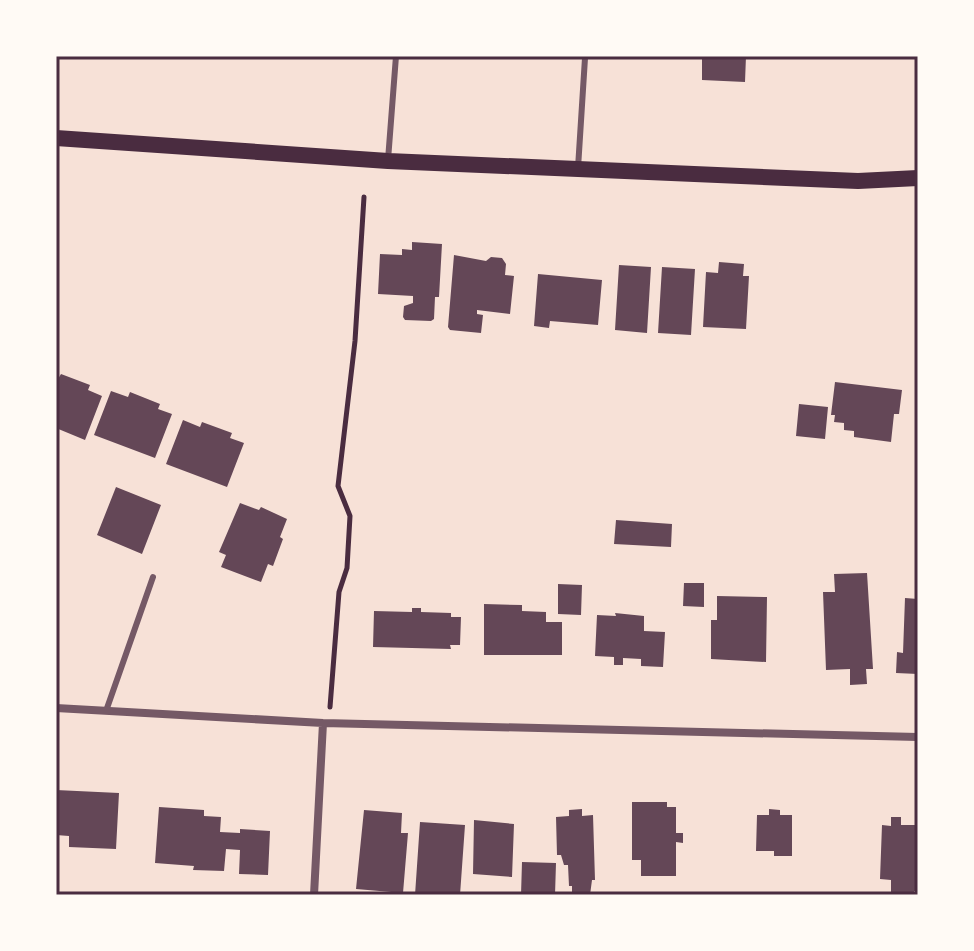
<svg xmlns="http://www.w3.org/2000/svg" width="974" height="951" viewBox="0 0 974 951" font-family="'Work Sans',sans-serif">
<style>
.building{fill:#644757}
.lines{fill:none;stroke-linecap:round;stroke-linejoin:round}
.path{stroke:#4a2c40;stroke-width:5}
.service{stroke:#755966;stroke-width:6}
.minor{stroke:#755966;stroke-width:8}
.secondary{stroke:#4a2c40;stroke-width:16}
.neatline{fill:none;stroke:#4a2c40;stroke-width:3}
</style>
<rect width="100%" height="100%" fill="#f7e1d7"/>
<path class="building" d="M702,56H746L745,82L702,80Z
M412,242L442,244L439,297H435L434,319L431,321L405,320L403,317L404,306L413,303V296L378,294L380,254L402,255V249L412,250Z
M454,255L486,261L491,257L502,258L506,264L505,275L514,276L510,314L477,310V314L483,315L481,333L450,330L448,327Z
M719,262L744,264L743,276H749L746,329L703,327L706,272L718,273Z
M619,265L651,267L647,333L615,330Z
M662,267L695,269L691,335L658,333Z
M538,274L602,280L598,325L550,321L549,328L534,326Z
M61,374L90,385L88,390L102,396L85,440L56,428V378L58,379Z
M835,382L902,390L899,414H894L891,442L854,437V431L844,430V423L834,422L835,415H831Z
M111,391L128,397L130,392L160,404L158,409L172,414L155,458L94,435Z
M799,404L828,407L825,439L796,436Z
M183,420L200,427L202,422L232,433L230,438L244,443L227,487L166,464Z
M116,487L161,505L142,554L97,535Z
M240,503L259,510L261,507L287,519L280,537L283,539L273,566L268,564L261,582L221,567L226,555L219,552Z
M616,520L672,524L671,547L614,544Z
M867,573L873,669H866L867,684L850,685V669L826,670L823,592H835L834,574Z
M684,583H704V607L683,606Z
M558,584L582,585L581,615L558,614Z
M717,596L767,597L766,662L711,659V620H717Z
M905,598L918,599V674L896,673L897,652L903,653Z
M484,604L522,605V611L546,612V622H562V655H484Z
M412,608H421V612L451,613V617H461L460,645H450L451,649L373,647L374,611L412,612Z
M615,613L644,616V631L665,632L663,667L641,666V659L623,658V665H614V657L595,656L597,615L616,616Z
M56,790L119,793L116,849L69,847V836L56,835Z
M632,802H667V807H676V833H683V843L676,842V876H641V860H632Z
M159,807L204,810V816L221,817L220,832L240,833V829L270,831L268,875L239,874L240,850L226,849L224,871L193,870L194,866L155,863Z
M582,809V816L593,815L595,880H592L590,895H572V886H569L568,865H564L561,855H557L556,817L569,816V810Z
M769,809L780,810V815H792V856H774V851H756L757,815H769Z
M364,810L402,813L401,833H408L403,893L356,889Z
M891,817H901V825H915L918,891H914V895H891V880L880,879L882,825L891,826Z
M474,820L514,824L512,877L473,874Z
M420,822L465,825L460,895H415Z
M522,862L556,863L555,895H521Z"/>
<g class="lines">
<path class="path" d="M330,707L339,592L347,568L350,516L338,486L355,341L364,197"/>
<path class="service" d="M388,160L396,56
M578,168L585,58
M106,711L153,577"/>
<path class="minor" d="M56,708L323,723L918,737
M314,895L323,723"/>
<path class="secondary" d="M56,138L388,161L858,181L918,178"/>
</g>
<rect width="974" height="951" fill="none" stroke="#fffaf5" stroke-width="116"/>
<rect x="58" y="58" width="858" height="835" class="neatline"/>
</svg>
